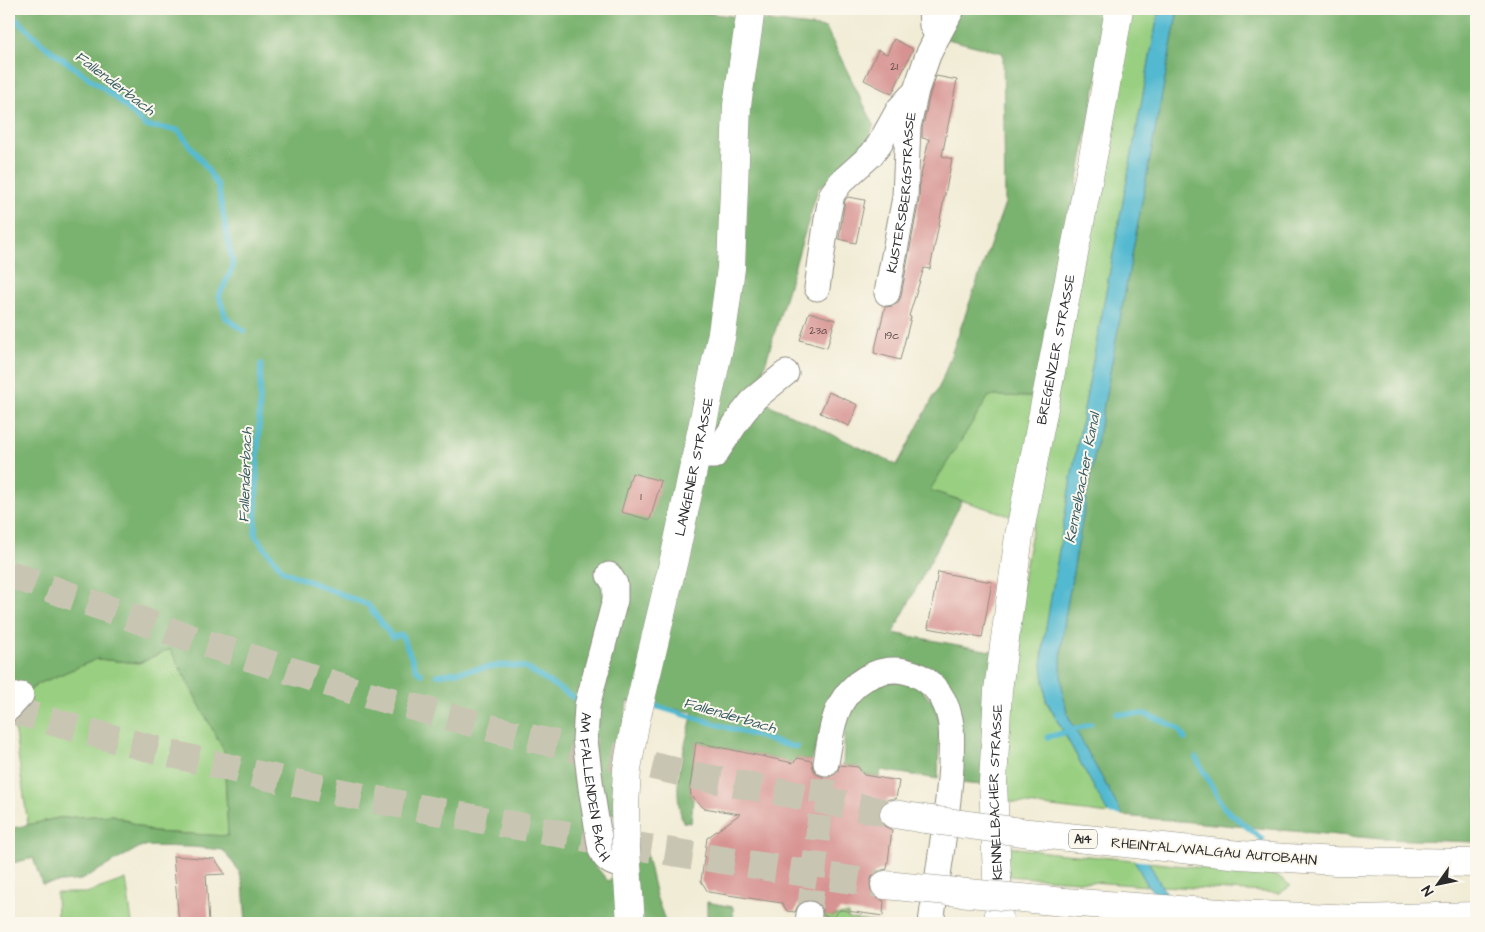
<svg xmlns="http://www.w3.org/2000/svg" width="1485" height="932" viewBox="0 0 1485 932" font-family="'Architects Daughter',sans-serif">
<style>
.green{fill:#99cf81;stroke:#627d56}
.forest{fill:#7ab26f;stroke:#526e4d}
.water{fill:#52b9d0;stroke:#3e727e}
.pier{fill:#f1ecd5}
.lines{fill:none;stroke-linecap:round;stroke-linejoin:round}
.stream{stroke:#52b9d0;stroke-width:5.5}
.building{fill:#d79391}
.minor-tunnel{stroke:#c9c5b3;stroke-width:25;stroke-dasharray:25 12;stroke-linecap:butt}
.highway-tunnel{stroke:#c9c5b3;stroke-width:28;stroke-dasharray:28 14;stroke-linecap:butt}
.minor-casing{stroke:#8e8c80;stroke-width:27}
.major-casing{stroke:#8e8c80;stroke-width:29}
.highway-casing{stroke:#8e8c80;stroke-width:29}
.minor{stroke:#fff;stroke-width:25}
.major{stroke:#fff;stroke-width:28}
.highway{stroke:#fff;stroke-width:28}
.major-bridge-casing{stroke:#8e8c80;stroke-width:29;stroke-linecap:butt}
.highway-bridge-casing{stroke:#8e8c80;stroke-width:29;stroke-linecap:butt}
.major-bridge{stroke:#fff;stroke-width:28}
.highway-bridge{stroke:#fff;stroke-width:28}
.labels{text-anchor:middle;stroke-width:4;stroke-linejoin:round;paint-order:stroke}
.number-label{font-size:11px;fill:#564544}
.shield{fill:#fbf7ec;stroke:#696865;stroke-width:1}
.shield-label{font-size:12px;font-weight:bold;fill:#2b2b2b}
.street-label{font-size:14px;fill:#2b2b2b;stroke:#fbf7ec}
.water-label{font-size:15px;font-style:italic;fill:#395d65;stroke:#fbf7ec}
</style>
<rect width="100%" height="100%" fill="#fbf7ec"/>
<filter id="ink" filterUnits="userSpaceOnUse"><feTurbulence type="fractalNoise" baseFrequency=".02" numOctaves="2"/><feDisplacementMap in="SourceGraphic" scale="10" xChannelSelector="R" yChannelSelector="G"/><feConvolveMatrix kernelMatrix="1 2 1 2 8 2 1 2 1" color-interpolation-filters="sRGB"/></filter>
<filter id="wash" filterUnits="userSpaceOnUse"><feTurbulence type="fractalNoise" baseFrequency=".0096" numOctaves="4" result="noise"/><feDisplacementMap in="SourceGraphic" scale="20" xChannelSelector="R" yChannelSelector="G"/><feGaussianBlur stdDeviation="1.12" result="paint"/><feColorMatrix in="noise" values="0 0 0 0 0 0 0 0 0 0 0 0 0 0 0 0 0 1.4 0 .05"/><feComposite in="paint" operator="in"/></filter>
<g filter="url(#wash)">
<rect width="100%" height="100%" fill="#f1ecd5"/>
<path class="green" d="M1129,9H1159L1072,473L1042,655L1046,701L1109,814L1003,801V776L1021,591Z
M989,396L1037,397L1017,518L929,490Z
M170,649L224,751L228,836L153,832L114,815L58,818L28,825L11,705L38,684L97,659L139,663Z
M1004,846L1054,853L1134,860L1148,886L1006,876Z
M1148,862L1278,876L1291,886L1280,893L1162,886Z
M126,879L132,923H57L56,893H86Z
M848,914V919L880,923H823L825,915L833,917L835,915Z"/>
<path class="forest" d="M9,9H675L826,28L874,125L862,154L818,189L755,398L897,465L941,383L1005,203L1003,53L943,38L960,9H1110L1037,397L989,396L930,490L962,501L893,633L996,652L981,785L959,783L920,665L826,712L812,761L798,758L793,762H789L696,742L690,787L691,796L693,800L691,823L683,822C670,783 685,750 693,712L627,701L615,814L585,815L593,863L608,881L646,852L656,896L666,923H246L243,884L239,871L223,850L192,847L142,846L81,880L42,884L33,858L9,864V829L58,818L114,815L153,832L228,836L224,751L170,649L139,663L97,659L38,684L11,705H9Z
M1178,9H1476V842L1382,839L1123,816L1069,718C1051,665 1068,608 1076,554Z
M899,680L920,687L940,714L938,779L881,770L879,778L864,774L858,767L843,765L845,727L849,713L856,701L876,685Z
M707,902L733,907L734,923H707Z"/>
<path class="water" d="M1159,9H1178L1076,554C1068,608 1051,665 1069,718L1182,923L1148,886L1046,700L1042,665L1044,639L1072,473Z"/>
<path class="pier" d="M1106,814L1126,816L1151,862L1131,860Z"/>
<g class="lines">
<path class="stream" d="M9,9L11,14L46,47L115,97L146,126L178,130L204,164L218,186L233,267L219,296L226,318L244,331
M261,364L255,535L283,571L368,605L392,637L402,635L416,669L421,674
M437,675L503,665L525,667L579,701
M656,706L786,745L797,747
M1117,714H1145L1178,728L1185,739
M1073,730L1091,724
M1048,737L1063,733
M1196,758L1224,808L1262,839"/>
</g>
<g id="blocks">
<path class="building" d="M894,39L913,49L892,94L864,80L878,50L887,54Z
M936,76L957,80L942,156L952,159L930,269L924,268L909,316L911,317L900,360L874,353L885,307L892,306L898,303L901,296L919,200L920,179L929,139L922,138V129L930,94Z
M848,197L865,200L856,243L839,239L845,200Z
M809,312L835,320L827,348L800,340Z
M829,392L858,405L849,426L820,413Z
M632,473L661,481L650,520L621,512Z
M938,572L992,582L982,638L928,628Z
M696,742L793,763L798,758L812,761L813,768L816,774L823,777H830L837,773L840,765L858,767L864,775L899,781L896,799H889L882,804L879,812L880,820L884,826L892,830L887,869L878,871L872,876L870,883L871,892L876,898L884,901L883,916L840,910L833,917L823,915L822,909L818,903L810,900L803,901L798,905L795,912L787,911L782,903L708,892L701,881L707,838L740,814L704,808L691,796L690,787Z
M173,856L215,859L225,874L206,875L209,923H179Z"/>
</g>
</g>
<g filter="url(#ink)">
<use href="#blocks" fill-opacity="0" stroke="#8e8c80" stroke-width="1"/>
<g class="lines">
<path class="minor-tunnel" d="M809,914L826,763"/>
<path class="highway-tunnel" d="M9,574L201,642L354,691L517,735L697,776L894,814
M9,709C104,737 199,762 296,783C491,825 688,855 885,885"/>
<g class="minor-casing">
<g id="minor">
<path d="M931,9L932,26L938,35L952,9"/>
<path d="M817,288L827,219L832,194L841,182L871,155L879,145L899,109L911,96"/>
<path id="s1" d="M887,293L905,197L908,127L916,90L928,55L938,35"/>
<path d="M696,456H714L742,414L755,398L786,373"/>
<path id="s2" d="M609,575L615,584V600L587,706L585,740L591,788L601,850C606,862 614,865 627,865"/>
<path d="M9,708L21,695"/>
<path d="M826,763C830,742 832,715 845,697C877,653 939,665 950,719C953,734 951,750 951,765C948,818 938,871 931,923"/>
<path d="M808,923L809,914"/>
</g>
</g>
<g class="major-casing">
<g id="major">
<path id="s3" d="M635,724L675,555L722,333L731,268L737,105L751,9"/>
<path d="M626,850L631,923"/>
<path id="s4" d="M999,923L993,783L998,690L1019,536L1097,136L1119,9"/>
</g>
</g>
<g class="highway-casing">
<path id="highway" d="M894,814L925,819
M1240,855L1336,861L1476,863
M885,885L916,888
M1064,902L1236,914L1358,919L1476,916"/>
</g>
<use href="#minor" class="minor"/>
<use href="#major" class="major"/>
<use href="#highway" class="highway"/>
<g class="major-bridge-casing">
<path id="major-bridge" d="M626,850L625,806L627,769L635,724"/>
</g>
<g class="highway-bridge-casing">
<path id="highway-bridge" d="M925,819L1029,833L1240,855
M916,888L1064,902"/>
</g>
<use href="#major-bridge" class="major-bridge"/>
<use href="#highway-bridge" class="highway-bridge"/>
</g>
</g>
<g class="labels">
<g class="number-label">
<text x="894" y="70">21</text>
<text x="818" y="334">23a</text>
<text x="892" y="339">19c</text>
<text x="641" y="500">1</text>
</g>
<rect class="shield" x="1069" y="829.5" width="28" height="19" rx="4"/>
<g class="shield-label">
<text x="1083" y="843">A14</text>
</g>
<g class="street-label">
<text dy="5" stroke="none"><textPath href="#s1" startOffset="102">KUSTERSBERGSTRASSE</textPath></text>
<text dy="5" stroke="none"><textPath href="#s4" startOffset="579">BREGENZER STRASSE</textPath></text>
<text dy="5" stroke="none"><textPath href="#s3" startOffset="264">LANGENER STRASSE</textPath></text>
<text dy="5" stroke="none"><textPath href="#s2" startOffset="218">AM FALLENDEN BACH</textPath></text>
<text dy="5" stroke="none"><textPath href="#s4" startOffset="131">KENNELBACHER STRASSE</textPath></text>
<text transform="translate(1214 851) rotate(5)" y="5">RHEINTAL/WALGAU AUTOBAHN</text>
</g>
<g class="water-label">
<text transform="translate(115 83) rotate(37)" y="5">Fallenderbach</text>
<text transform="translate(245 475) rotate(-88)" y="5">Fallenderbach</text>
<text transform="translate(1082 478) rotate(-79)" y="5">Kennelbacher Kanal</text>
<text transform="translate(730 715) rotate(16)" y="5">Fallenderbach</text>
</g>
</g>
<rect width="1485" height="932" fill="none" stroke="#fbf7ec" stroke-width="30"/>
<g transform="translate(1438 884) rotate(237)" stroke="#fbf7ec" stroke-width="4" paint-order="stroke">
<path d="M0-4L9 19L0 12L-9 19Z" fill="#2b2b2b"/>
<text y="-8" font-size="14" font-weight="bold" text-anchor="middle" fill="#2b2b2b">N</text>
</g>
</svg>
